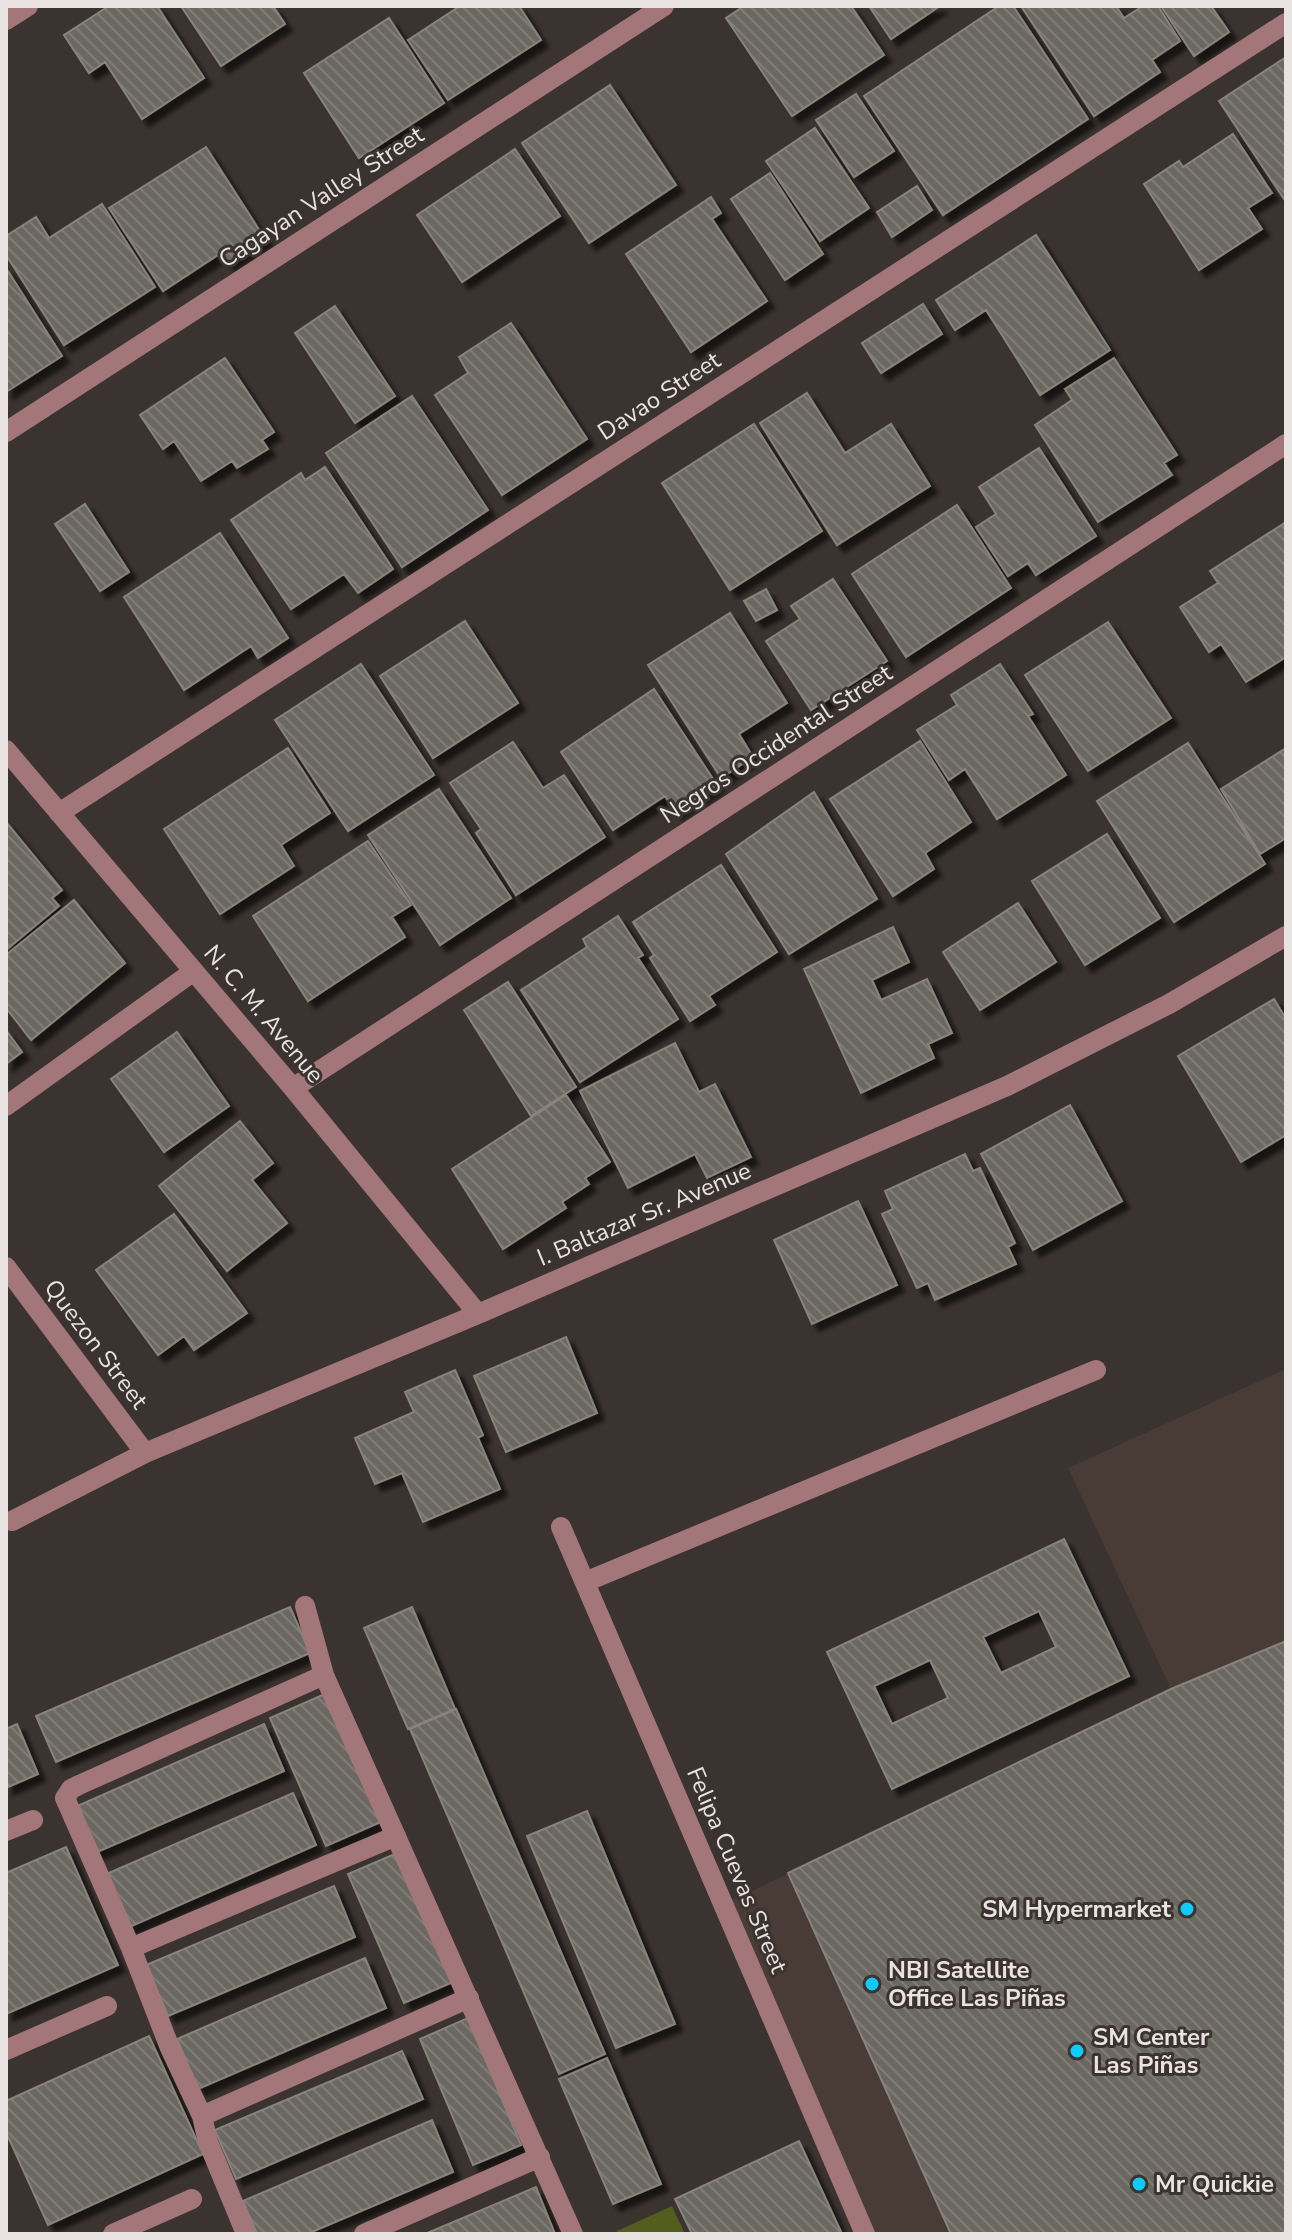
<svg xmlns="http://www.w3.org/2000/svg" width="1292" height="2240" viewBox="0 0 1292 2240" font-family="'Nunito Sans',sans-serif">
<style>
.built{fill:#493b35}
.pitch{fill:#525d1e}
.building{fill:url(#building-back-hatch);stroke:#88847c;stroke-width:2;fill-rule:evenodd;filter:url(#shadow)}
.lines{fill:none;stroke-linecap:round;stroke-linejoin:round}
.minor{stroke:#a37679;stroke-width:20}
.poi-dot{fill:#10cafa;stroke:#3a332f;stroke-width:3}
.labels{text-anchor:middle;stroke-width:6;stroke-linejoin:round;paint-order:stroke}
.street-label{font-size:24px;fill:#e9e4e1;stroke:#3a332f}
.poi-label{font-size:24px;font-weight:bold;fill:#e9e4e1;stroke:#3a332f;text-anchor:start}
</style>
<defs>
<pattern id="building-back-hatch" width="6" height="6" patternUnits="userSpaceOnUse" patternTransform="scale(2)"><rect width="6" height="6" fill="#6b6860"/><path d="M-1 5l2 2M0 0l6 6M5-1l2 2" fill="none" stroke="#807d76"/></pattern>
<filter id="shadow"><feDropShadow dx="7" dy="7" stdDeviation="2" flood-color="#0009"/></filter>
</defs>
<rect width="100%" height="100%" fill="#3a332f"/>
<path class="built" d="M1286,1369V2234H873L731,1901L1171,1689L1068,1468Z"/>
<path class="pitch" d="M672,2206L685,2234H618L617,2231Z"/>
<path class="building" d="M109,6H157L204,78L142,119L105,62L89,73L64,35Z
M181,6H273L285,24L221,66Z
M460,6H519L541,40L448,100L408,40Z
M744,6H851L884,55L792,116L726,18Z
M869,6H940L891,39Z
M999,6H1013L1088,119L943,215L864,96Z
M1021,6H1116L1124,18L1143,6H1158L1180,41L1152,60L1160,72L1094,116Z
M1161,6H1211L1229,32L1194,56Z
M389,18L444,103L359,158L304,73Z
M1286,57V202L1219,101Z
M610,85L676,185L589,243L522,143Z
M856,94L894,151L854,177L816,120Z
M815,128L869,208L820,241L766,161Z
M1233,134L1272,193L1248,208L1262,229L1199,270L1144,184L1179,161L1183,167Z
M206,147L265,239L227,263L221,253L163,291L109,208Z
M515,149L560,216L462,282L417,215Z
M770,173L823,254L785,280L731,199Z
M917,186L932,210L892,237L877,212Z
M711,197L721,213L712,219L767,301L691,352L626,254Z
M102,204L155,287L64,345L6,255V236L36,217L49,238Z
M1036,235L1110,350L1040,395L986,310L955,330L936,300Z
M6,268L62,356L6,392Z
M923,304L942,334L881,373L862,343Z
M335,306L395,396L355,423L295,333Z
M511,323L587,439L502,495L435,395L468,373L459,357Z
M225,358L274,432L262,440L268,449L237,468L232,461L201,481L174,441L163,449L140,415Z
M1114,358L1177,455L1164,463L1172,475L1098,522L1035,425L1072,400L1065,389Z
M807,393L845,453L891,424L930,486L837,545L760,423Z
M412,396L488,510L402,567L326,453Z
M754,424L822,531L730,590L662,483Z
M1039,448L1096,536L1036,575L1028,563L1008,576L976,527L996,514L979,487Z
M325,467L393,569L358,593L344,574L291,609L231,520L301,473L305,480Z
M85,504L129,572L100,591L55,524Z
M957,505L1011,588L906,657L852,574Z
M1286,522V657L1246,682L1221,644L1209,652L1180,607L1218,583L1210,571Z
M220,533L288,638L258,658L251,646L184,690L124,597Z
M833,579L887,661L811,710L766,641L800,619L791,606Z
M766,589L777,610L756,621L744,601Z
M730,613L787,703L739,734L753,757L721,778L648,665Z
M465,621L518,703L433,758L380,676Z
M1108,622L1171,718L1088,771L1025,675Z
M361,664L434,775L348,831L275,720Z
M1000,664L1033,714L1028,716L1066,775L997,819L965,769L949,780L917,730L957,705L951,695Z
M654,689L717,785L675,812L665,796L613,830L561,752Z
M920,741L971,822L925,853L934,869L893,896L830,799Z
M513,742L543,788L564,775L605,837L516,895L476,833L481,829L450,783Z
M1188,743L1265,864L1174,922L1097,801Z
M288,748L330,813L281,845L294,866L220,914L164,829Z
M1286,748V838L1260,854L1221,789Z
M439,789L511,898L440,945L368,835Z
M814,792L877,899L789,954L726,854Z
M6,822L62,890L52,898L59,906L6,950Z
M1107,834L1160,918L1085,965L1032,881Z
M368,841L411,905L392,917L405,937L308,1001L253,916Z
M721,865L777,952L709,996L715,1005L690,1021L650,958L654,955L633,922Z
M74,900L125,963L31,1040L6,1008V955Z
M1018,903L1056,962L980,1010L943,952Z
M618,916L643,955L638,958L678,1019L580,1082L521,990L587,947L583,939Z
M893,927L909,962L872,980L881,1000L927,979L952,1033L928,1044L934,1058L861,1093L804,969Z
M508,982L576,1087L531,1116L464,1010Z
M1274,999L1286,1019V1135L1241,1162L1178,1056Z
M6,1030L22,1052L6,1064Z
M177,1032L229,1106L164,1152L111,1079Z
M675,1043L699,1092L715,1084L751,1157L707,1178L695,1154L628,1188L580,1091Z
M566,1095L610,1162L585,1178L589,1184L562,1202L566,1208L503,1249L452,1169Z
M1070,1105L1122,1201L1033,1250L981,1154Z
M240,1121L273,1163L252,1180L287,1223L227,1271L159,1186Z
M965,1154L973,1171L980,1168L1015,1243L1008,1247L1016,1264L935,1300L928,1283L917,1288L882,1214L893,1209L885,1191Z
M858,1201L897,1285L812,1324L774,1240Z
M174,1214L247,1313L194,1350L184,1336L158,1355L96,1270Z
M566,1337L597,1413L506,1452L474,1376Z
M455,1370L483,1435L478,1438L500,1489L423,1522L402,1473L375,1484L355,1438L414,1412L405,1392Z
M1064,1539L1129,1676L892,1789L827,1652ZM1039,1611L1056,1647L1001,1673L983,1637ZM930,1660L948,1698L892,1724L874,1686Z
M290,1607L310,1653L56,1762L36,1716Z
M412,1607L455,1709L408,1729L364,1628Z
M1286,1641V2234H951L788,1873L1171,1689Z
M327,1693L383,1821L326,1846L270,1718Z
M456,1709L605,2054L559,2074L410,1729Z
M17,1724L38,1774L6,1788V1729Z
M264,1724L284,1771L95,1853L75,1807Z
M293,1793L316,1845L127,1928L104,1875Z
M587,1811L675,2024L616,2048L527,1836Z
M66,1847L118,1965L6,2014V1873Z
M397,1853L453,1982L404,2003L348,1874Z
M334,1886L355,1937L168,2016L146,1965Z
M365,1958L386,2008L198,2089L177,2039Z
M468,2018L521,2145L473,2165L420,2039Z
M149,2036L203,2154L48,2225L6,2132V2101Z
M402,2051L423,2099L236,2179L215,2130Z
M607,2058L661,2184L613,2204L559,2079Z
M432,2120L453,2172L307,2234H257L243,2201Z
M799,2141L842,2234H692L675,2199Z
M536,2187L555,2234H425Z"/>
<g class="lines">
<path class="minor" d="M6,20L28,6
M6,432L664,6
M6,750L293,1088L478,1314
M59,813L1286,23
M293,1088L1286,444
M6,1106L194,971
M6,1267L145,1453
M12,1521L145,1453L478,1314L1007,1086L1169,1004L1286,936
M561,1527L865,2234
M585,1582L1096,1370
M305,1606L324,1675L573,2234
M6,1831L33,1820
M131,1948L396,1836
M6,2050L107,2006
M202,2116L469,1998
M113,2234L192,2199
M246,2234L208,2142L202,2116L170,2048L131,1948L65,1798L71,1789L79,1785L324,1675
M364,2234L540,2157"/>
</g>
<g class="poi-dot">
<circle cx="1187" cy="1909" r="8"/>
<circle cx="872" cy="1984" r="8"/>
<circle cx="1077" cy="2051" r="8"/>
<circle cx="1139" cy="2184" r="8"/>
</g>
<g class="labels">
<g class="street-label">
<text transform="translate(321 197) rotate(-33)" y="8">Cagayan Valley Street</text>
<text transform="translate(659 396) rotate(-33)" y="8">Davao Street</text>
<text transform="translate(776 744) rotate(-33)" y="8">Negros Occidental Street</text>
<text transform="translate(264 1014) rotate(50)" y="8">N. C. M. Avenue</text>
<text transform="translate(644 1214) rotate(-23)" y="8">I. Baltazar Sr. Avenue</text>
<text transform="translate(96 1344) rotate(53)" y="8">Quezon Street</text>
<text transform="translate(737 1870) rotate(67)" y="8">Felipa Cuevas Street</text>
</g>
<g class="poi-label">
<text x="1171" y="1917" text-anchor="end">SM Hypermarket</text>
<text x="888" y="1978">NBI Satellite<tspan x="888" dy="28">Office Las Piñas</tspan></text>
<text x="1093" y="2045">SM Center<tspan x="1093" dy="28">Las Piñas</tspan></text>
<text x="1155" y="2192">Mr Quickie</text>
</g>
</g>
<rect width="1292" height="2240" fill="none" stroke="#e9e4e1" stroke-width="16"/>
</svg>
